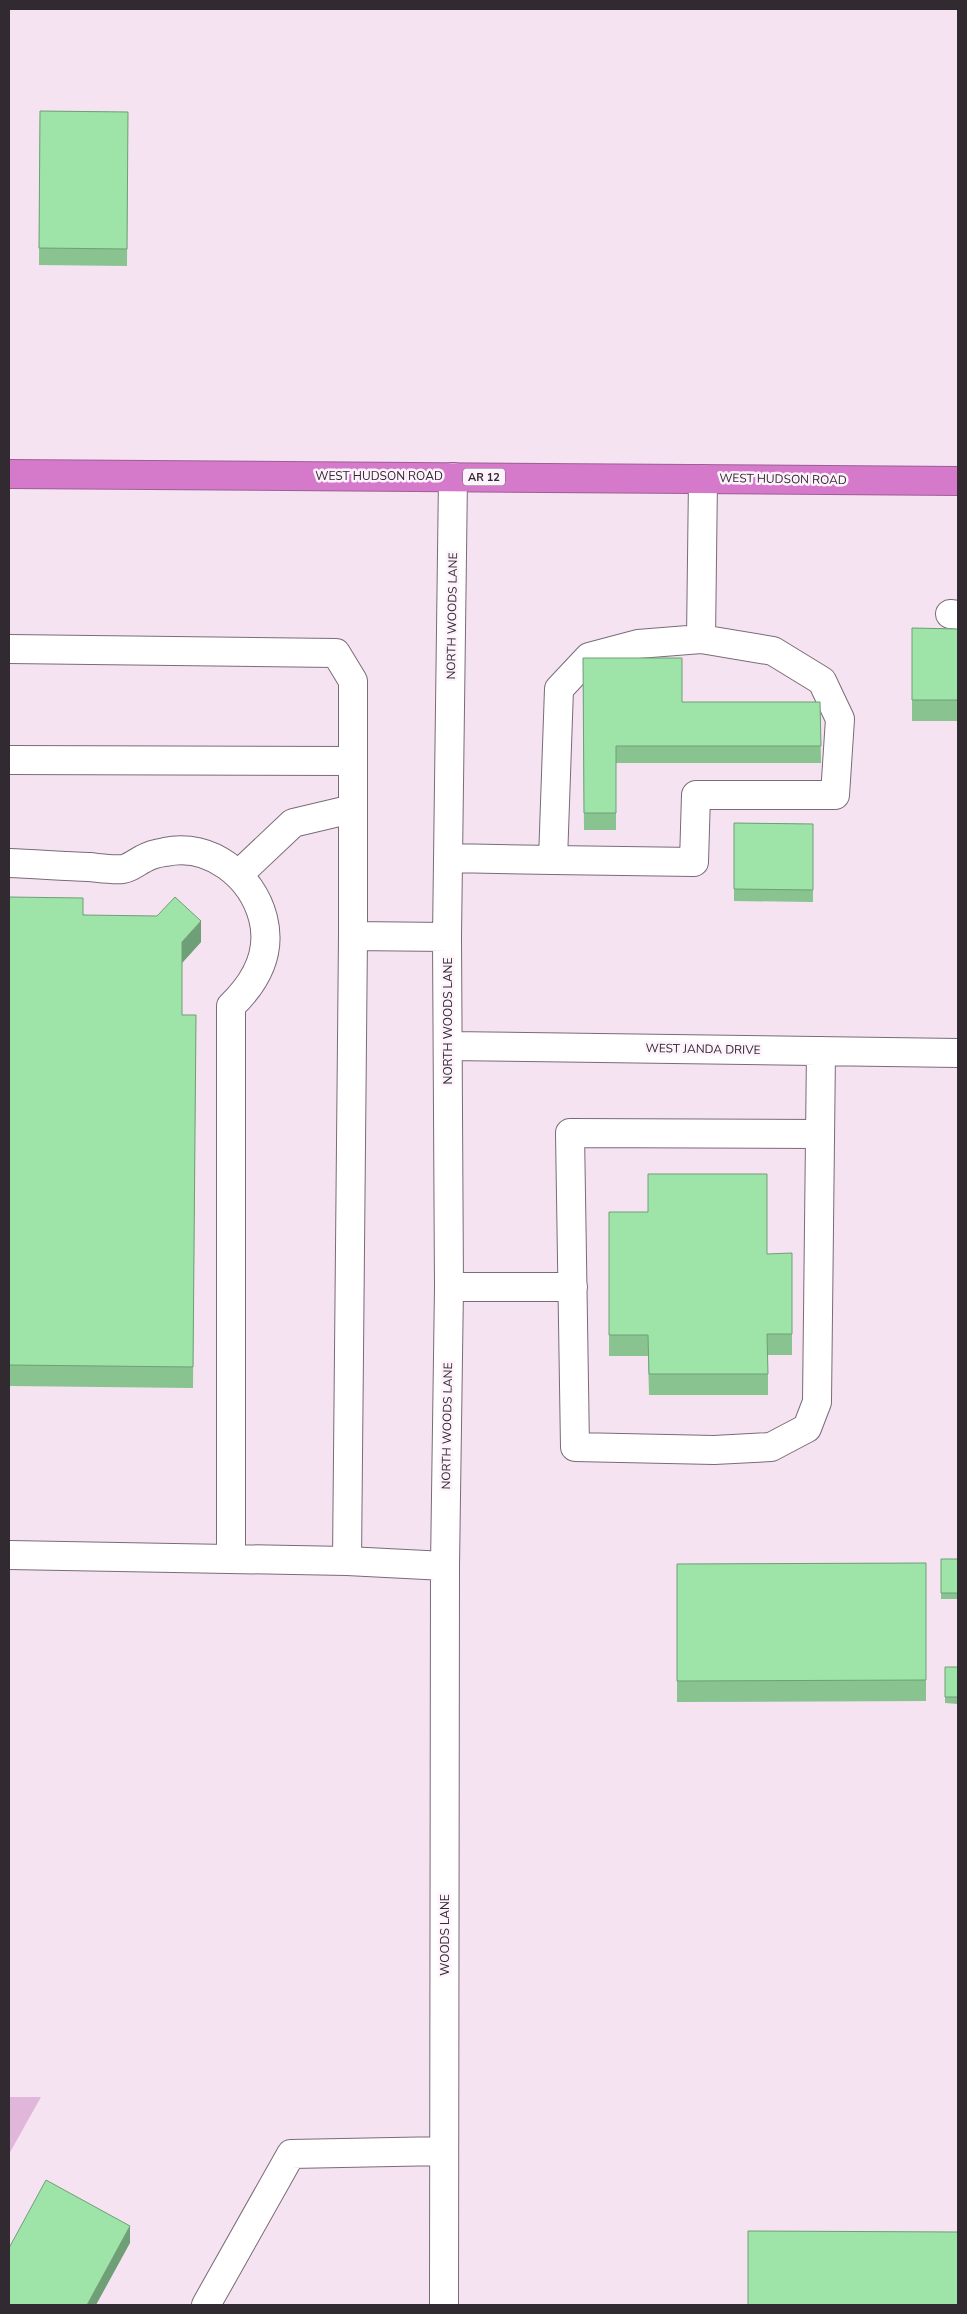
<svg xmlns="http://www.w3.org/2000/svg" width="967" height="2314" viewBox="0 0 967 2314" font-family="'Nunito Sans',sans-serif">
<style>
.green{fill:#e1b6db}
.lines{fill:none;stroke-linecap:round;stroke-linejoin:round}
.minor-casing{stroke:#7a6b78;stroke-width:30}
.highway-casing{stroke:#9c5e95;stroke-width:30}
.minor{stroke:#fff;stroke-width:28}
.highway{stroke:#d57acb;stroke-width:28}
.wall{fill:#88c390}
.shaded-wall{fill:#6f9f76}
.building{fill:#9ee3a8;stroke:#6f9f76}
.labels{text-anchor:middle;stroke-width:5;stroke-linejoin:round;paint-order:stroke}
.shield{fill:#fef3fc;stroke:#6e666d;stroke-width:1}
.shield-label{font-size:11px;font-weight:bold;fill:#312a30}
.street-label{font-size:12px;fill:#312a30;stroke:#fef3fc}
</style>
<rect width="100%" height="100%" fill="#f5e3f2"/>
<path class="green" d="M9,2097H41L9,2154Z"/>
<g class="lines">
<g class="minor-casing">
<path id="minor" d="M950,614L958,615
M9,649L336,653L353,681V936
M9,760L352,761
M448,858L553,860L559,689L589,657L638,644L701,639L703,479
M553,860L694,862L696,795H835L840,719L822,681L773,651L701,639
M9,863C35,864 62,866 89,867C100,868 112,870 123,869C130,868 137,862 143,859C150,855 158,853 165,852C210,842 252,876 263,918C272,953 256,982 231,1006V1559
M238,875L293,823L352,809
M448,1046L958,1053
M818,1134L570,1133L575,1447L714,1450L771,1447L807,1428L817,1402L821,1051
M449,1287H573
M9,1555L347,1561L353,936L447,937
M347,1561L445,1566
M206,2305L291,2154L444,2151
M444,2305L445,1566L449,1287L447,937L453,477"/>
</g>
<g class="highway-casing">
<path id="highway" d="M9,474L958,481"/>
</g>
<use href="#minor" class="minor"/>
<use href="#highway" class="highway"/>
</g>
<path class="wall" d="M40,111L128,112L127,266L39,265Z
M912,628L958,629V721H912Z
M583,658L682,702H820L821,763H616V830H584Z
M734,823L813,824V902L734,901Z
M9,897L201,942L182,963V1015H196L193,1388L9,1386Z
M609,1212L767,1254L792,1334V1355H768V1395H649L648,1356H609Z
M941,1559H958V1599H941Z
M926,1563V1701L677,1702V1564Z
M945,1667H958V1704L945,1703Z"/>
<path class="shaded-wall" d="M201,921V942L182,963V942Z
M130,2226V2243L96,2305H87Z"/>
<path class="building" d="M40,111L128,112L127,249L39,248Z
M912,628L958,629V700H912Z
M583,658H682V702H820L821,746H616V813H584Z
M734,823L813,824V890L734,889Z
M9,897L83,898V915L157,916L175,897L201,921L182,942V1015H196L193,1367L9,1365Z
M648,1174H767V1254L792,1253V1334H767L768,1374H649L648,1335H609V1212H648Z
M941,1559H958V1593H941Z
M926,1563V1680L677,1681V1564Z
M945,1667H958V1697H945Z
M46,2180L130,2226L87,2305H9V2248Z
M748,2231L958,2232V2305H748Z"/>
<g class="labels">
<rect class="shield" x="463" y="468.5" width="42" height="17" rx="4"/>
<g class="shield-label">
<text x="484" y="481">AR 12</text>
</g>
<g class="street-label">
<text x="379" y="480">WEST HUDSON ROAD</text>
<text transform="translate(783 479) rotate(1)" y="4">WEST HUDSON ROAD</text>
<text transform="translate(452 616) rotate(-89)" y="4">NORTH WOODS LANE</text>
<text transform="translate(448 1021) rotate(-90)" y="4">NORTH WOODS LANE</text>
<text transform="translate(703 1049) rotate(1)" y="4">WEST JANDA DRIVE</text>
<text transform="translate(447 1426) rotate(-89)" y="4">NORTH WOODS LANE</text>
<text transform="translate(445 1935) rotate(-90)" y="4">WOODS LANE</text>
</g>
</g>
<rect width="967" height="2314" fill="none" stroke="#312a30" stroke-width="20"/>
</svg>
